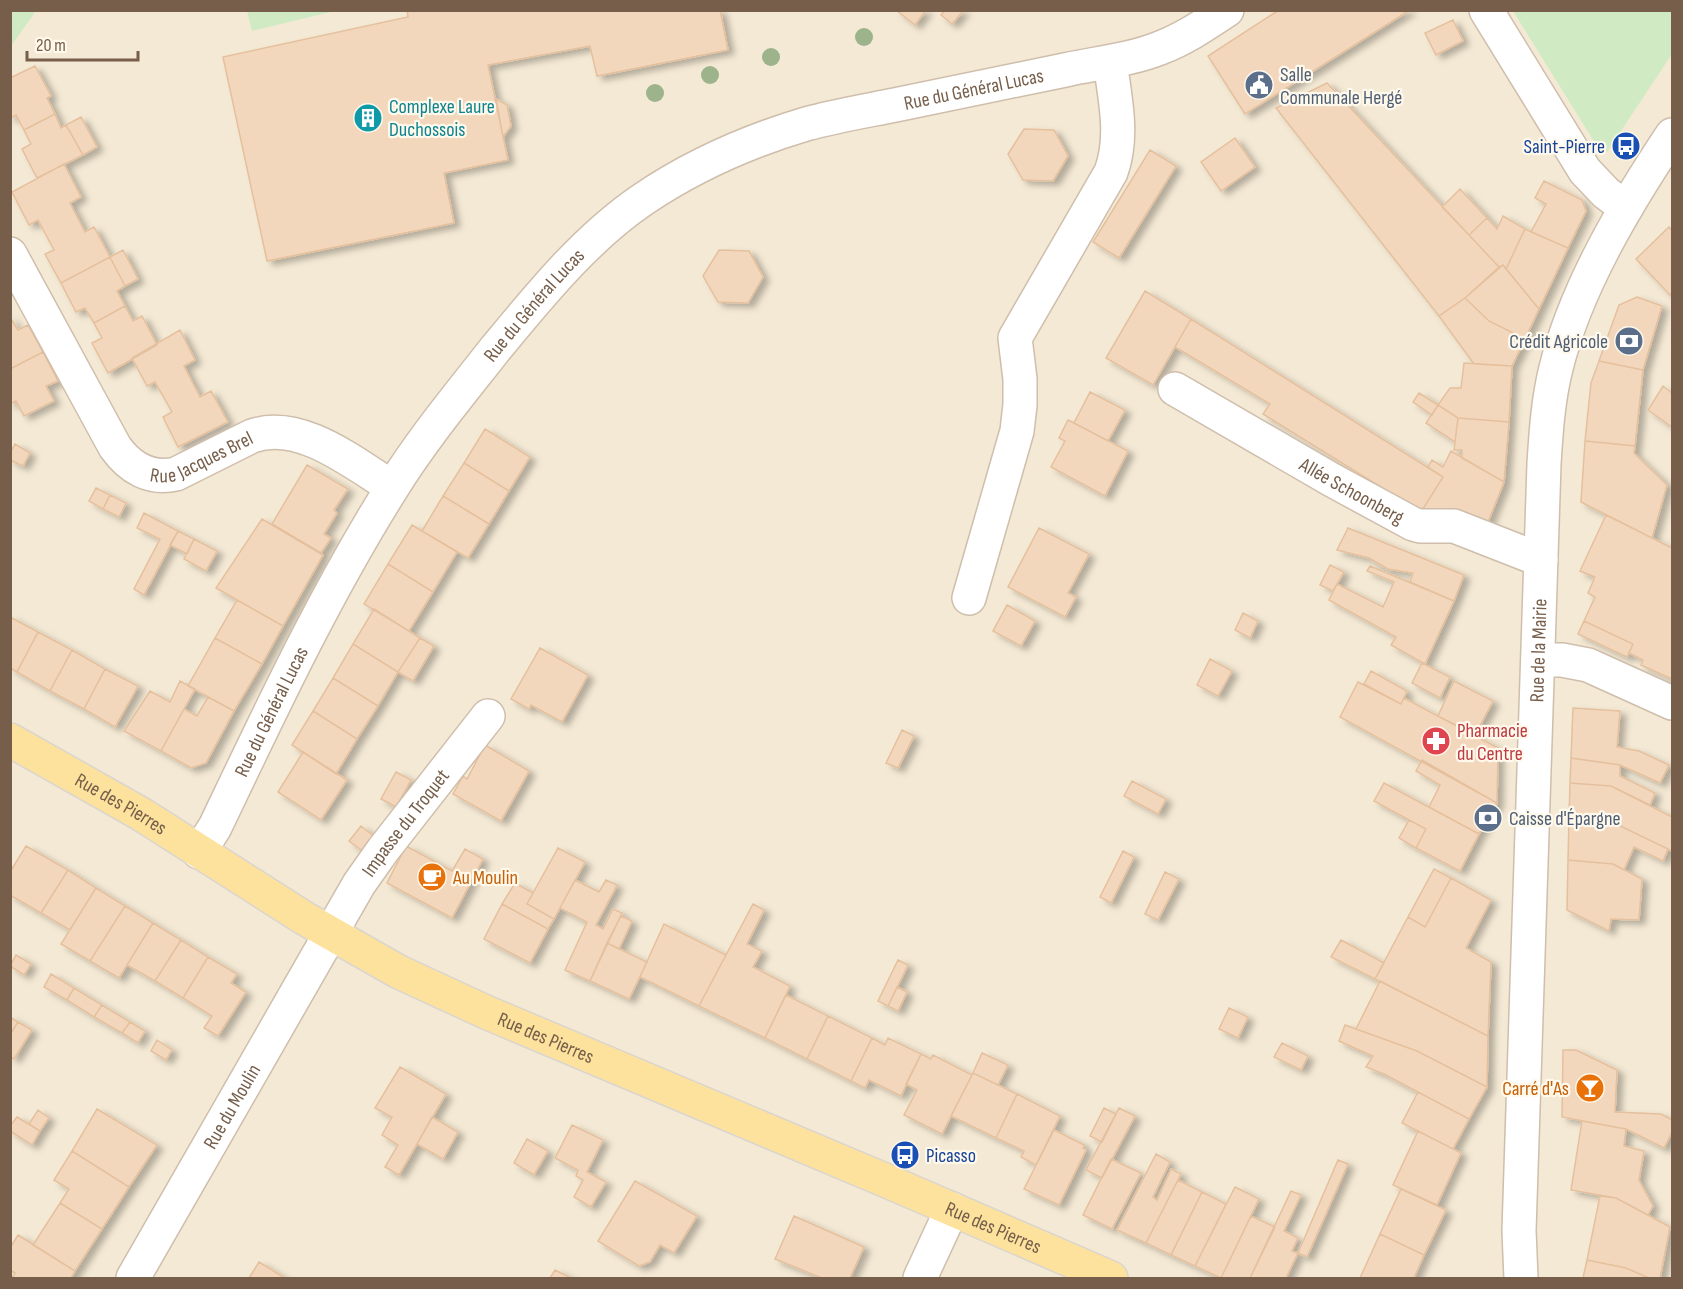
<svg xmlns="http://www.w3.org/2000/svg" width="1683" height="1289" viewBox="0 0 1683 1289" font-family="'Sofia Sans Condensed',sans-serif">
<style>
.residential{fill:#f4e9d4}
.green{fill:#d0ebc4}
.building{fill:#f3d7bd;stroke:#e5c09d;stroke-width:1.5;filter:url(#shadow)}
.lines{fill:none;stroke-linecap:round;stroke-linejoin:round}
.minor-casing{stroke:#cfbeac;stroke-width:36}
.major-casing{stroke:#dbd5d0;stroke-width:36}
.minor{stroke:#fff;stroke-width:33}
.major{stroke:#fce29d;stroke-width:33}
.tree{fill:#9cb38c}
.labels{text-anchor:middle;stroke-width:4.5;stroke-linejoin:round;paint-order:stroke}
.service-label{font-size:20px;fill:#4e5e75;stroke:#fff9ec;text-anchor:start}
.street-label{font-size:20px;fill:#765e4a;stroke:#fff9ec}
.culture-label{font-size:20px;fill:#0d838f;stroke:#fff9ec;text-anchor:start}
.transit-label{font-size:20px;fill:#164399;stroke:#fff9ec;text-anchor:end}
.health-label{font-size:20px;fill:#be3a42;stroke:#fff9ec;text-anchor:start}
.food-label{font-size:20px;fill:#c56008;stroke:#fff9ec;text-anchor:start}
</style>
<defs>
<filter id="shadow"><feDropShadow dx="6" dy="4" stdDeviation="3" flood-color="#0004"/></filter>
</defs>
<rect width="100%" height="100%" fill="#fdf6e6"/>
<path class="residential" d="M11,11H1672V1278H11Z"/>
<path class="green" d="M11,10L36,11L11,46L10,11Z
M247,11V10L335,11L252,31Z
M1513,11H1672V54L1607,152L1595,143Z"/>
<path class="building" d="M407,10H720L728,50L597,76L590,46L488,65L508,160L444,173L454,223L267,261L223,57L408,17Z
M896,10H926L915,25Z
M945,10H962L963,11L952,24L941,15Z
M1279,10H1410L1245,114L1208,56Z
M1453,20L1463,41L1436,55L1425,33Z
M35,66L51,96L47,98L55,114L24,130L16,115L10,118V78Z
M1327,83L1499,267L1465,298L1439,316L1276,108Z
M496,99L507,105L511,126L503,137Z
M55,114L61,128L66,125L83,155L37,178L22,149L31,144L24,130Z
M81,117L97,147L83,155L66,125Z
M1024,129L1054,130L1068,156L1053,181L1023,180L1008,154Z
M1235,138L1255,167L1221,191L1201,162Z
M1150,150L1176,166L1119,258L1093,242Z
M64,164L81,197L70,203L85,232L94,227L110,257L61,283L45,254L54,250L38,220L29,225L12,192Z
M1544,181L1582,200L1586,211L1568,248L1531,232L1546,204L1535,198Z
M1460,189L1487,218L1469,235L1442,207Z
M1503,216L1525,229L1506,269L1503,265L1499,267L1469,235L1487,218L1497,229Z
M1669,227L1672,231V293L1670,295L1636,259Z
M1525,229L1568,248L1539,309L1506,269Z
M123,250L138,279L125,286L110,257Z
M719,250L749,251L763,277L748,303L718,302L703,276Z
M110,257L125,286L117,291L125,306L94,323L85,308L76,312L61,283Z
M1503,265L1539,309L1525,339L1489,321L1465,298Z
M1145,291L1191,319L1153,385L1106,358Z
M1637,297L1662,306L1643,370L1599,361L1619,305Z
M1465,298L1489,321L1525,339L1512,366L1474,364L1439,316Z
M125,306L133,321L142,316L157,345L108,373L92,343L102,338L94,323Z
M10,317L18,330L28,325L43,352L10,369Z
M1191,319L1443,477L1421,512L1263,414L1270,404L1175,347Z
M180,330L195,360L184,366L200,397L211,391L228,422L178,447L163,417L172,412L155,382L147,386L132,358Z
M43,352L58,381L46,386L54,401L24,416L16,401L10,404V369Z
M1599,361L1643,370L1635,446L1585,441L1591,383Z
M1464,363L1512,366L1509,422L1458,418L1438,405L1450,388H1461Z
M1663,386L1672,393V427L1648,410Z
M1090,392L1125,410L1108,441L1074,423Z
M1419,393L1438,405L1432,415L1413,402Z
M1438,405L1458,418L1455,442L1426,423Z
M1458,418L1509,422L1504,482L1462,458V450H1454Z
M1068,420L1128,451L1105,496L1051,467L1065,441L1059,438Z
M485,429L530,457L509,491L464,463Z
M1585,441L1635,446L1634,453L1667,485L1652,538L1581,502Z
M15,444L30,453L23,466L10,460V453Z
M1451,451L1504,482L1486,527L1421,512L1443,477L1428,467L1432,460L1443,467Z
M464,463L509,491L489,524L443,496Z
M307,465L348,489L334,510L337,513L324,534L331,538L321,553L272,524Z
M96,488L110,495L103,509L89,501Z
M110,495L126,503L119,517L103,509Z
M443,496L489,524L468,558L422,531Z
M144,513L178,531L144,595L134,589L160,539L137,528Z
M1606,515L1672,548V679L1641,665L1643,660L1629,653L1633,644L1584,621L1595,597L1588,593L1595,577L1580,571Z
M262,519L323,555L283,626L216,588Z
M412,525L457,552L433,592L388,564Z
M1039,528L1089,554L1068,593L1076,597L1065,617L1008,587Z
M1348,528L1464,575L1454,601L1410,582L1413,573L1388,569L1369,558L1337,550Z
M178,531L194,539L187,554L170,545Z
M194,539L217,551L206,571L184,559Z
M388,564L433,592L409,631L364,604Z
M1330,565L1344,572L1333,591L1320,585Z
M1370,566L1454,601L1425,664L1391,645L1396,637L1329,600L1337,584L1383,607L1394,582L1367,571Z
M237,600L283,626L262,664L215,638Z
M1007,605L1035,621L1021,646L993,631Z
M374,609L420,638L398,672L353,644Z
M1243,613L1258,621L1250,638L1235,630Z
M10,617L38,632L17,672L10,668Z
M1584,621L1633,644L1627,657L1578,634Z
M38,632L72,650L50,691L17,672Z
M215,638L262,664L234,711L188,686Z
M420,638L434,646L413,681L398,672Z
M353,644L398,672L378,706L333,678Z
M540,648L588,675L562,722L531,705L529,709L511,699Z
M72,650L105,669L84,709L50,691Z
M1210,659L1232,671L1218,696L1197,685Z
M1422,663L1450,677L1440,698L1412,683Z
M105,669L138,686L115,727L84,709Z
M1371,671L1407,691L1401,704L1364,684Z
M333,678L378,706L357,739L313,711Z
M180,681L195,689L161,751L124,731L150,691L170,702Z
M1454,681L1493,701L1475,735L1438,716Z
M1358,682L1401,704L1404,698L1498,748L1497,803L1340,717Z
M208,697L234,711L206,763L191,768L161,751L184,709L197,716Z
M1573,708L1620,711L1617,747L1639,751L1669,765L1660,783L1620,765L1571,758Z
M313,711L357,739L336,774L292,745Z
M902,730L914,736L898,768L886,763Z
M485,745L529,771L501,821L453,794L463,776L467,779Z
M303,752L347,780L321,820L278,792Z
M1571,758L1620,765V776L1655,793L1650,805L1611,786L1570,783Z
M1422,760L1497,803L1479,834L1429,807L1440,785L1416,771Z
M396,772L411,780L396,807L381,799Z
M1132,781L1166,799L1158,814L1124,796Z
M1384,783L1479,834L1460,871L1416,848L1426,829L1374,801Z
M1570,783L1611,786L1672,817V851L1610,821L1569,819Z
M1569,819L1610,821L1668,849L1663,861L1634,847L1624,870L1613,864L1568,860Z
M1409,820L1426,829L1416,848L1399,838Z
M361,826L376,838L364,852L349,841Z
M26,846L68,870L41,913L10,895V872Z
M406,846L452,871L465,849L483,859L452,918L387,883Z
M558,848L585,862L554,919L527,904Z
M1123,851L1134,857L1111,903L1100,897Z
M1568,860L1613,864L1642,879L1639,920L1611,919L1609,931L1567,910Z
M1434,869L1451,878L1425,927L1408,917Z
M68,870L96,888L70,930L41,913Z
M1165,872L1179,879L1158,920L1145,914Z
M1451,878L1491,900L1466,948L1491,962L1488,1036L1375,979L1408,917L1425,927Z
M575,880L599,892L606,880L617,885L596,925L603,929L613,909L622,913L590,981L565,970L587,922L560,908Z
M515,883L533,893L527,904L554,919L548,929L502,904Z
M96,888L125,906L90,961L61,944Z
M502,904L548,929L530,963L484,939Z
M753,904L764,910L747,944L762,951L753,967L790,986L765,1038L699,1006Z
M125,906L153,923L119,978L90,961Z
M621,916L632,921L619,949L607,943Z
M153,923L181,940L155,981L127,965Z
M664,924L726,955L699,1006L640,977Z
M181,940L208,957L183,998L155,981Z
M1341,940L1384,963L1375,979L1331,957Z
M607,943L647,962L629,999L590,981Z
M16,955L31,964L24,975L10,966Z
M208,957L237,974L231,983L246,992L218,1036L204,1028L212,1016L183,998Z
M898,960L908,965L888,1006L878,1001Z
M51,974L74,988L67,1000L44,987Z
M1380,981L1488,1036L1487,1087L1417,1051L1356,1029Z
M897,987L907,992L898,1011L888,1006Z
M74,988L102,1005L94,1017L67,1000Z
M786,995L828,1016L807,1059L765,1038Z
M102,1005L130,1022L122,1033L94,1017Z
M1229,1008L1248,1017L1238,1038L1219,1029Z
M828,1016L872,1038L851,1081L807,1059Z
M10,1017L18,1022L10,1035Z
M18,1022L32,1030L14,1059L10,1056V1035Z
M130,1022L145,1031L138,1043L122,1033Z
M1345,1025L1417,1051L1487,1087L1469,1119L1384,1074L1366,1067L1373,1056L1339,1041Z
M872,1038L885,1045L888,1038L921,1054L901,1096L869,1080L865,1088L851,1081Z
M157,1040L172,1050L166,1060L151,1051Z
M1282,1043L1308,1056L1301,1070L1274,1057Z
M1563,1050H1576L1617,1070L1615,1112L1661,1114L1672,1120V1132L1664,1148L1626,1129L1562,1117Z
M982,1053L1008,1065L998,1085L973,1073Z
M921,1054L931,1059L933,1055L972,1075L942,1134L904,1115L917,1090L906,1084Z
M400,1067L446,1094L399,1175L385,1167L398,1145L382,1135L392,1117L375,1108Z
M973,1073L1017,1094L996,1138L951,1116Z
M1418,1092L1469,1119L1453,1149L1402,1123Z
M1017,1094L1060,1116L1036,1165L1021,1157L1024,1151L996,1138Z
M1104,1108L1116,1114L1102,1142L1090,1136Z
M1119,1108L1135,1116L1102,1178L1086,1170Z
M97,1109L157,1145L129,1187L72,1151Z
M38,1110L49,1118L40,1131L29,1124Z
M17,1117L40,1131L32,1145L10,1131V1126Z
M432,1117L458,1132L443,1159L417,1144Z
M1582,1121L1626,1129L1624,1146L1644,1151L1639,1180L1653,1206L1648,1215L1616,1198L1571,1190Z
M572,1125L603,1140L587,1172L606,1182L591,1207L574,1197L583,1180L576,1176L578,1170L555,1158Z
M1054,1130L1084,1145L1083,1148L1086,1150L1059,1205L1024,1189Z
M1418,1131L1461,1153L1437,1205L1393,1185Z
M527,1139L548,1151L534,1175L514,1163Z
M72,1151L129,1187L102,1229L60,1203L69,1189L54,1180Z
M1156,1154L1170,1162L1153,1197L1157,1200L1171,1169L1181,1174L1146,1243L1117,1230Z
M1111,1159L1141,1173L1112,1229L1083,1215Z
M1338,1160L1348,1164L1307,1257L1298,1253Z
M1178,1180L1202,1192L1171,1255L1146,1243Z
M635,1181L697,1216L674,1253L660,1245L650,1262L639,1266L598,1241Z
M1235,1187L1259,1199L1221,1278L1195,1266Z
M1401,1189L1446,1210L1424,1255L1380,1234Z
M1291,1191L1301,1195L1284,1231L1298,1238L1292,1251L1298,1253L1286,1278H1250Z
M1202,1192L1226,1204L1195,1266L1171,1255Z
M1600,1196L1616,1198L1670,1227L1660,1278H1649L1626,1268L1587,1260Z
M60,1203L102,1229L75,1271L33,1245Z
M794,1216L864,1247L850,1278H822L775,1259Z
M1251,1216L1275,1227L1250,1278H1221Z
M1380,1234L1424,1255L1414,1278H1360Z
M18,1235L75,1271L71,1278H12L15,1273L10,1270V1248Z
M1587,1260L1626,1268L1649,1278H1583Z
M259,1262L285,1278H249Z
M555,1270L571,1278H550Z"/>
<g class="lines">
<g class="minor-casing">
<g id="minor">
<path d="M1486,10L1585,171L1606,193L1626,208"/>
<path id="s1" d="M10,254L115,447C130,468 150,480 176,474L252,436C300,419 353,463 392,487"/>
<path id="s2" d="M1175,389L1332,480L1413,524L1420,526H1454L1541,560"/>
<path d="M969,598L1017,431L1020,405V379L1015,338L1111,172C1124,137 1115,98 1110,62"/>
<path d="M1538,660H1562L1588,665L1672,703"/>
<path id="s3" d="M199,852L215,827C270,712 324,596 392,488C423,438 460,394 496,348C540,295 585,239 642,200C692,166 749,141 806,124C835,116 865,111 895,105C952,93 1009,82 1065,70C1097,63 1130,60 1160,48C1184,39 1206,24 1227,10"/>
<path id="s4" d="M133,1278L359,884L383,850L488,716"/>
<path d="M920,1278L952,1209"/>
<path id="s5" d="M1521,1278L1519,1231L1544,464C1546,432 1548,400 1556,368C1576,287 1626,204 1672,135"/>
</g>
</g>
<g class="major-casing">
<g id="major">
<path id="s6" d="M10,740L141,814L304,918L399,972L488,1013L887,1181L1111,1278"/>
</g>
</g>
<use href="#minor" class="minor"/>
<use href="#major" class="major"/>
</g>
<g class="tree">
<circle cx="864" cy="37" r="9"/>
<circle cx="771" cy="57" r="9"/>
<circle cx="710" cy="75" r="9"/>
<circle cx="655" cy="93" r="9"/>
</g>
<defs>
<g id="civic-disc" transform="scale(1.5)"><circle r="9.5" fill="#5c6f8a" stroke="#fff9ec"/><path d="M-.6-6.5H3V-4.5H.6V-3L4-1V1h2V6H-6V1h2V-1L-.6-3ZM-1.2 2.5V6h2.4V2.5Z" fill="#fff"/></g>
<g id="building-disc" transform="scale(1.5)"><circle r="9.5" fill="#0f9aa8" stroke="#fff9ec"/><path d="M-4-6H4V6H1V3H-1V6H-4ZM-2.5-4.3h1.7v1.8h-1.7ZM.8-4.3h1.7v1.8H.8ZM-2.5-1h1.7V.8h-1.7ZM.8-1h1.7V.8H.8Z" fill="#fff"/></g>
<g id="bus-disc" transform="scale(1.5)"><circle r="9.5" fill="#1a4fb4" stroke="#fff9ec"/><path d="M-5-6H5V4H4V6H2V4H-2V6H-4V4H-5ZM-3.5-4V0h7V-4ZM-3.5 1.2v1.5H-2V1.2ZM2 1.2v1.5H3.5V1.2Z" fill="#fff"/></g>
<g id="bank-disc" transform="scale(1.5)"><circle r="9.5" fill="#5c6f8a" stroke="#fff9ec"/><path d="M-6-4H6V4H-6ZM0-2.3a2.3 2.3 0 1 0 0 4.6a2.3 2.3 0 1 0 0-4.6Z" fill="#fff"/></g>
<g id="pharmacy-disc" transform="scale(1.5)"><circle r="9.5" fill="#e0444e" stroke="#fff9ec"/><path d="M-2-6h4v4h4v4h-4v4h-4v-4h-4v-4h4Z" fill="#fff"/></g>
<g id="cafe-disc" transform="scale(1.5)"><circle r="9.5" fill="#e8710a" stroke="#fff9ec"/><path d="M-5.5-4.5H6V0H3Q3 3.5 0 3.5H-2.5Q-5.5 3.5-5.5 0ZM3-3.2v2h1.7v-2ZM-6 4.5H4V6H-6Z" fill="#fff"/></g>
<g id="bar-disc" transform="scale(1.5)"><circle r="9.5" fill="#e8710a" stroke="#fff9ec"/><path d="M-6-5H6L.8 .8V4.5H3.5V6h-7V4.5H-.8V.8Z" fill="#fff"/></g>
</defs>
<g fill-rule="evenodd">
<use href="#civic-disc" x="1259" y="85"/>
<use href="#building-disc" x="368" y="118"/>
<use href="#bus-disc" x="1626" y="146"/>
<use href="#bank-disc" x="1629" y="341"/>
<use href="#pharmacy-disc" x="1436" y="741"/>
<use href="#bank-disc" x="1488" y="818"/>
<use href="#cafe-disc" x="432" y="877"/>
<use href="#bar-disc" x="1590" y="1088"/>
<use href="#bus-disc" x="905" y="1155"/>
</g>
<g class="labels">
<g class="service-label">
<text x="1280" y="81">Salle<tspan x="1280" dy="23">Communale Hergé</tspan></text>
<text x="1608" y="348" text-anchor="end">Crédit Agricole</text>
<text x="1509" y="825">Caisse d'Épargne</text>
</g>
<g class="street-label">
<text dy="7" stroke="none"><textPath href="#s3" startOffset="1148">Rue du Général Lucas</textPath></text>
<text dy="7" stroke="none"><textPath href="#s3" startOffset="644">Rue du Général Lucas</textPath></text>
<text dy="7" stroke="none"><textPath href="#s1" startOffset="320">Rue Jacques Brel</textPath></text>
<text dy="7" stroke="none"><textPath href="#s2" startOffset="204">Allée Schoonberg</textPath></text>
<text dy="7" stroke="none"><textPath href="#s5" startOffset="628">Rue de la Mairie</textPath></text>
<text dy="7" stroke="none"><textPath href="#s3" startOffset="158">Rue du Général Lucas</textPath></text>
<text dy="7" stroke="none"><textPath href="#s6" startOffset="128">Rue des Pierres</textPath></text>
<text dy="7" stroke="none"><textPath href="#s4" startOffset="531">Impasse du Troquet</textPath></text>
<text dy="7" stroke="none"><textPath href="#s6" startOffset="614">Rue des Pierres</textPath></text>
<text dy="7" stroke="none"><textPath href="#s4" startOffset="198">Rue du Moulin</textPath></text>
<text dy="7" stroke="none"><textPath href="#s6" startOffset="1100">Rue des Pierres</textPath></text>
</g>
<g class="culture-label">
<text x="389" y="113">Complexe Laure<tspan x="389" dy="23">Duchossois</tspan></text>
</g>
<g class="transit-label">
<text x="1605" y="153">Saint-Pierre</text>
<text x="926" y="1162" text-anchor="start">Picasso</text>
</g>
<g class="health-label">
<text x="1457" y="737">Pharmacie<tspan x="1457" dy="23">du Centre</tspan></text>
</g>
<g class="food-label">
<text x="453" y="884">Au Moulin</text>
<text x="1569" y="1095" text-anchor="end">Carré d'As</text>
</g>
</g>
<rect width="1683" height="1289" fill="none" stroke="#765e4a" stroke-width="24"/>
<path d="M27 51v9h111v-9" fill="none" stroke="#765e4a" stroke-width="3"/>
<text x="36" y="51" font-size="18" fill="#765e4a" stroke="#fff9ec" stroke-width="4.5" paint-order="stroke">20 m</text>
</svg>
